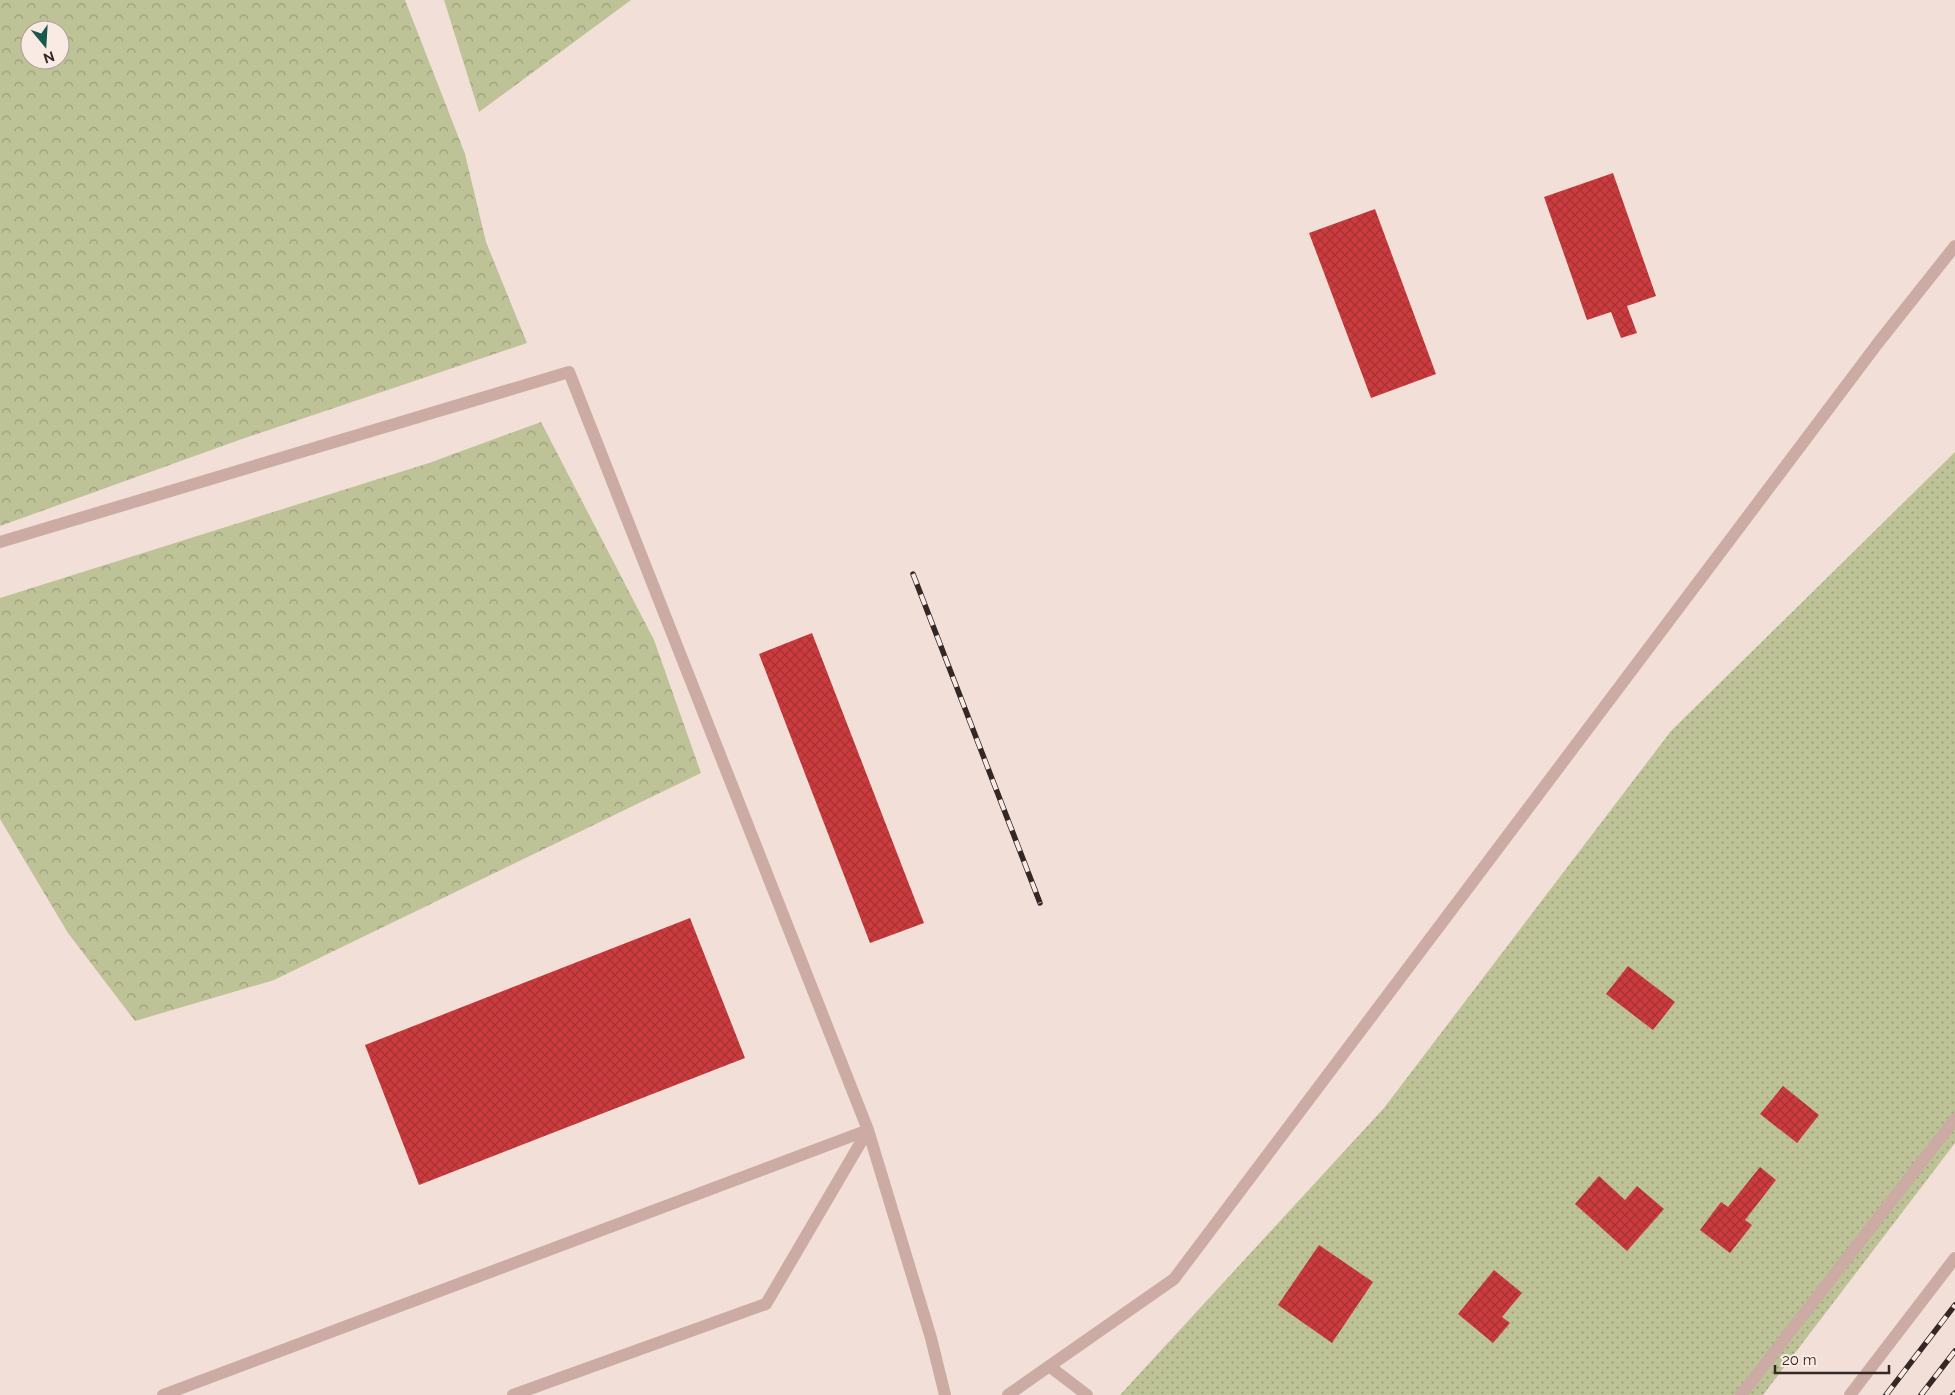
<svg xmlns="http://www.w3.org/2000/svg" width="1955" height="1395" viewBox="0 0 1955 1395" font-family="Raleway,sans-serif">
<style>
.forest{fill:url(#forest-crowns);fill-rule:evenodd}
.park{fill:url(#park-dots)}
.building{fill:url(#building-cross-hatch)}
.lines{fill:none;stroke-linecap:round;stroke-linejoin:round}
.minor{stroke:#cbaba3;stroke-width:12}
.rail-casing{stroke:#352726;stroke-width:5.5}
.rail{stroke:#faeae4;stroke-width:4;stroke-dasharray:11;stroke-linecap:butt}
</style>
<defs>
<pattern id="forest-crowns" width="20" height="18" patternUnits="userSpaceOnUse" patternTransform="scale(1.25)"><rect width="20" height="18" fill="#bec297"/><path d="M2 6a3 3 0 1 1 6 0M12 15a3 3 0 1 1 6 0" fill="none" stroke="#9b9e7b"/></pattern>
<pattern id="park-dots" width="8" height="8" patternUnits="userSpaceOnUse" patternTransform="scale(1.25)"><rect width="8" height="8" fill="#bec297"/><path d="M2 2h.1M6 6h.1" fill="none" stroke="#9b9e7b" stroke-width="1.8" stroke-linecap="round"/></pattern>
<pattern id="building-cross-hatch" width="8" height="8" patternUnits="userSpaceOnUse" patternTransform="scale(1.25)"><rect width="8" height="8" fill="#cc3c3e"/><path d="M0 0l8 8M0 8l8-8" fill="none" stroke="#a63234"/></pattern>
</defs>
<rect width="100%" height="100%" fill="#f2dfd8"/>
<path class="forest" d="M0,0H405L465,154L486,242L527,343L242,439L0,526ZM30,30H60V60H30Z
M444,0H631L479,112Z
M541,422L654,640L701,773L274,980L135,1021L68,933L0,819V598L429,463Z"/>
<path class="park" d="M1955,452V1143L1763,1395H1120L1384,1108L1671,731Z"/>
<path class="building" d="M1613,173L1656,296L1627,306L1637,333L1621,338L1611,312L1587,320L1544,197Z
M1375,209L1436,374L1371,398L1309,233Z
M812,633L924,923L870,943L759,654Z
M690,918L745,1058L419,1185L365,1045Z
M1628,966L1675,1002L1653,1030L1606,994Z
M1783,1086L1819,1115L1797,1143L1760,1114Z
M1760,1167L1776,1180L1745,1220L1752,1225L1730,1253L1700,1230L1721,1202L1728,1207Z
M1599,1176L1625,1200L1637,1186L1664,1209L1627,1251L1575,1204Z
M1319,1245L1373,1282L1332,1343L1278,1305Z
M1494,1270L1522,1293L1502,1317L1510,1323L1493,1343L1458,1314Z"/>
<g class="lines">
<path class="minor" d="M0,542L569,372L868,1130L931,1338L945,1395
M1049,1366L1087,1395
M163,1395L868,1130
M513,1395L766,1304L868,1130
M1008,1395L1174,1279L1878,343L1955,246
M1741,1395L1955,1119
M1850,1395L1955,1258"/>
<g class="rail-casing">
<path id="rail" d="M913,574L1040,903
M1886,1395L1955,1305
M1921,1395L1955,1351
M1953,1395L1955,1393"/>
</g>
<use href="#rail" class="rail"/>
</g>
<g transform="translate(45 45) rotate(162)"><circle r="24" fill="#faeae4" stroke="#ab9c98"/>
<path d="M0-4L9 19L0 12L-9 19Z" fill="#19584c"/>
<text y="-8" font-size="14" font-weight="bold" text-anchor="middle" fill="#352726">N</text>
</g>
<path d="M1775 1365v8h114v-8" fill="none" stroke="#352726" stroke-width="2.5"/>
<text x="1782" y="1365" font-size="15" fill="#352726" stroke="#faeae4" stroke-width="4" paint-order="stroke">20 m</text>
</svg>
